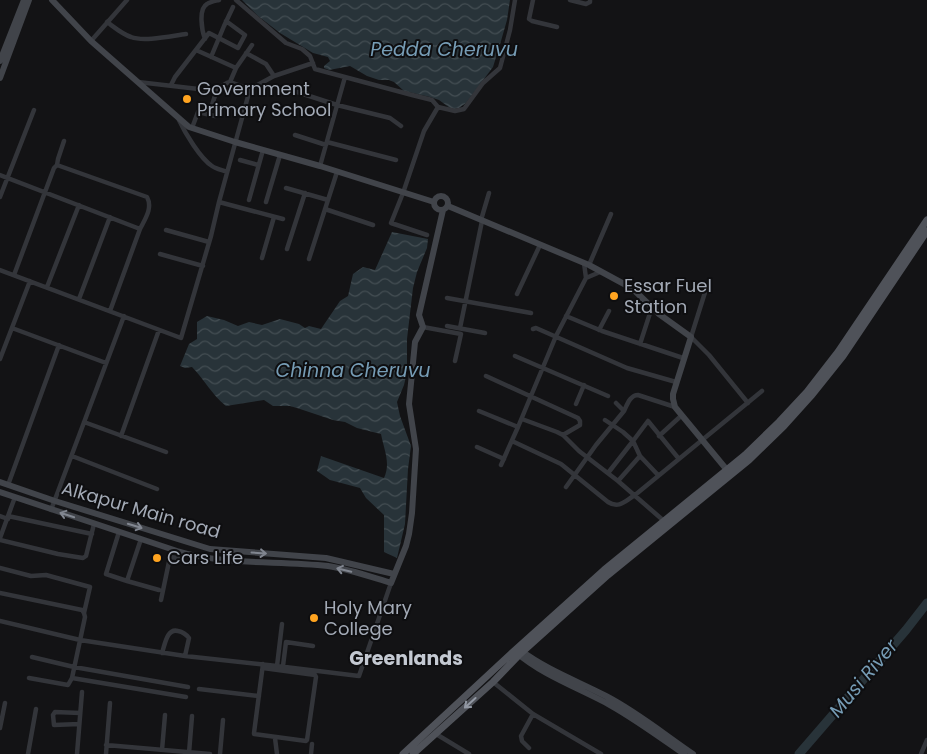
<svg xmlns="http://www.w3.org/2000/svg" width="927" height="754" viewBox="0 0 927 754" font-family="Poppins,sans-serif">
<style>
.water{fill:url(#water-waves)}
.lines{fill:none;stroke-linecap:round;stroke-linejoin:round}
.river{stroke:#283339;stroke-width:9}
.street{stroke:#33353a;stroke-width:4.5}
.secondary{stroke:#41444a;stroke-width:6}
.primary{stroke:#4f5259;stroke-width:7}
.oneway{stroke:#818690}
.oneway2{stroke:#9298a3}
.poi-dot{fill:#ffa420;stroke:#0e0e10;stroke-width:2}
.labels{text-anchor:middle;stroke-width:4;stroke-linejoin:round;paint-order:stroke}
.poi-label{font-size:18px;fill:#a3aab6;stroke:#0e0e10;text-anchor:start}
.street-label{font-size:18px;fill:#a3aab6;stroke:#0e0e10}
.water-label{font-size:19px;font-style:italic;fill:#769cb5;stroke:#0e0e10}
.neighbourhood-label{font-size:19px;font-weight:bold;fill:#c4c9d2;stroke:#0e0e10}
</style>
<defs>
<pattern id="water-waves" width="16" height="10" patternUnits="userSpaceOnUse" patternTransform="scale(1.25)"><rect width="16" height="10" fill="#283339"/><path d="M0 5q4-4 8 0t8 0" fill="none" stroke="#444e53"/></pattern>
</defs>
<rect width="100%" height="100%" fill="#131315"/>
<path class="water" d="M242,0H510L507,20L501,41L493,67L466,103L459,108L454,109L450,108L439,100L430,97L404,91L394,82L389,80H379L367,76L350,66L329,70L324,68V66L330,61L328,57L313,53L280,33L258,16Z
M392,232L428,239L427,248L417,272L413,288L407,339V372L404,385L397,402L400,416L411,446L408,469L405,524L397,558L384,552V515L366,498L360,488L330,480L317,471L321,456L384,478C391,463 384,450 381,434L357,428L345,422L333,420L297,408L290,406H273L264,400L226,406C211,394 205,380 192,367L185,368L180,366L189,344L197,339V322L207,316L224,320L238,326L249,322L262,325L280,319L299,324L305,328L309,326L321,329L340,301L348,296L353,274L363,267L375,270Z"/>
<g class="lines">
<path class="river" d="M799,754L906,630L927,603"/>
<path class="street" d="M236,0L286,43L302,49L310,56L315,69L412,95L432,100L438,107L424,131L403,193L391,223L427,235
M533,0L529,19L532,21L557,27
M570,0L586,4L590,2V0
M107,22C114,27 122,34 131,37C144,42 171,36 186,34
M205,39C202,31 198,9 207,4C210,2 215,1 219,0
M91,41L127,0
M196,50L236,68
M246,53L266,64L274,76
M211,57L224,26L233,7
M138,82L207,90L217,89L227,83L230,82L250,89L274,76L313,63
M230,82L236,68L252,45
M171,85L175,77L209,33L238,48L245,35L226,21
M297,92L337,105L390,118L401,126
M438,107L455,111L464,109L483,83L500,68L510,30L515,0
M209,115L217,89
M179,120C185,133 200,158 212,166C216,169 222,170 227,172
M192,128L198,112L215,116
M295,135L326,145
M327,142L396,160
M240,160L258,165
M57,165L58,159L64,141
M320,166L345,77
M0,175L140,229L110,311
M286,188L328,200
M0,197L34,110
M249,200L263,150
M219,202L283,219
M266,202L280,155
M325,209L373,225
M481,220L489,193
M166,230L209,242
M287,249L305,193
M160,254L203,266
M262,258L274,217
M309,259L337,172
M584,263L586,278
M589,265L611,214
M0,270L181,338L211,236L219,202L250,89
M14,275L54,168L57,165L147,197C153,208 145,219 140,229
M707,286L691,337L709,355L748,403
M47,287L79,205
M517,294L540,245
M447,298L531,313
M79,299L110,217
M566,316L602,331L683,358
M447,326L485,333
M423,327L461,334L455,361
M12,328L106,363
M460,328L482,221
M533,329L536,328L627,368L676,382
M599,330L609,311
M640,344L652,307
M515,356L608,396
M0,359L30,281
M486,376L578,418L580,421V425L563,435
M576,404L584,385
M479,411L518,427
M624,411C627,405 630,395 638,395L675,407
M522,419L557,432L563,435L579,451L618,481L664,521
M605,420L623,432L633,441L648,421L679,459
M84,422L166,452
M121,436L159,330
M659,436L682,415
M512,441L561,464L608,502C619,509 625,501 635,495L762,391
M477,447L504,459
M72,456L157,489
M501,465L518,427L556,336L586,278L600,272
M608,473L633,441L640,456L658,475
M618,481L640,456
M8,485L59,345
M566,487L596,445L624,411L616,403
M51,510L124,316
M0,516L8,519
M8,516L92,534
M119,532L106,574L127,581L141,539
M0,538L15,497
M0,540L58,554L83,558L86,556L94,524
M0,568L31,576L46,575L90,587L84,613
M127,581L159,590
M0,593L82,610L84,613L85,617L72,678L68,685L29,678
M161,600L170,557L178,558L180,552
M0,621L80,640L185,656L277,666L359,676L391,583
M162,653C165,644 167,628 178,631C183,632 186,634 189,638L185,656
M32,657L74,667L188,687
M277,666L282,624
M283,666L286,642L313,646
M263,668L315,675L316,677L307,740L306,741L254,734V733L263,664
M72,678L186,697
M493,682L533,714L601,754
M199,689L259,696
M79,724L54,725L53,715L55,712L80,713
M0,728L5,703
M436,734L469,754
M275,738L277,754
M106,745L210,754
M529,748L522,741L521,736L533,714
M162,750L165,715
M189,753L192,716
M28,754L36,709
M77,754L82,692
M106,754L110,703
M220,754L223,720
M311,754L312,744
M921,754L927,740"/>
<path class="secondary" d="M52,0L91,41L189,127L235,142L320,166L434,202
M0,61L24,0
M0,78L29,0
M434 203a7 7 0 1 1 14 0a7 7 0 1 1-14 0Z
M448,206L589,265L624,284L636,292L659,314L691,337L673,394V399L675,407L727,470
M0,482L55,501L210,549L326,558L394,574
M0,492L177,551C226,566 277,560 328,566C349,569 371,577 391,583L406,546L409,534L412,513L416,449L409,404L415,342L423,327L419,315L443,210
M520,650C547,670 577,681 606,696C637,712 665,735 693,754
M517,653C542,675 581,689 610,705C635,719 661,738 684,754"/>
<path class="primary" d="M403,754L514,651L604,570L745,455L779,422L807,392L838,352L927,220
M413,754L493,682L519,655L608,575L749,460L784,426L811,396L843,356L927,231"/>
</g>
<defs><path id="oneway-shaft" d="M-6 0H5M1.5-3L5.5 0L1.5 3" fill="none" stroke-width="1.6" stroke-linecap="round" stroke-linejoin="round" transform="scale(1.25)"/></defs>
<g class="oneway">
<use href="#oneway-shaft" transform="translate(67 515) rotate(-162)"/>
<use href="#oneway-shaft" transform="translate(135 526) rotate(17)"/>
<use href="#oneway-shaft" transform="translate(259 553) rotate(4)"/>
<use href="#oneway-shaft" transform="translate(344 570) rotate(-167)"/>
</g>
<use class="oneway2" href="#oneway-shaft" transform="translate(470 703) rotate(138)"/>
<g class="poi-dot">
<circle cx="187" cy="99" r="5"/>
<circle cx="614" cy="296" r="5"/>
<circle cx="157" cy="558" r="5"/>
<circle cx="314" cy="618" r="5"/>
</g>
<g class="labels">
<g class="poi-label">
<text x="197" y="95">Government<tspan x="197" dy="21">Primary School</tspan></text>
<text x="624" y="292">Essar Fuel<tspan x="624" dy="21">Station</tspan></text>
<text x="167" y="564">Cars Life</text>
<text x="324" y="614">Holy Mary<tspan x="324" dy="21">College</tspan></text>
</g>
<g class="street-label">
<text transform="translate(141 510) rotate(16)" y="6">Alkapur Main road</text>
</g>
<g class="water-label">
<text x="444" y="56">Pedda Cheruvu</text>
<text x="353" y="377">Chinna Cheruvu</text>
<text transform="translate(863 678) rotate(-50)" y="7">Musi River</text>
</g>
<g class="neighbourhood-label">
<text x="406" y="665">Greenlands</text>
</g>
</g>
</svg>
